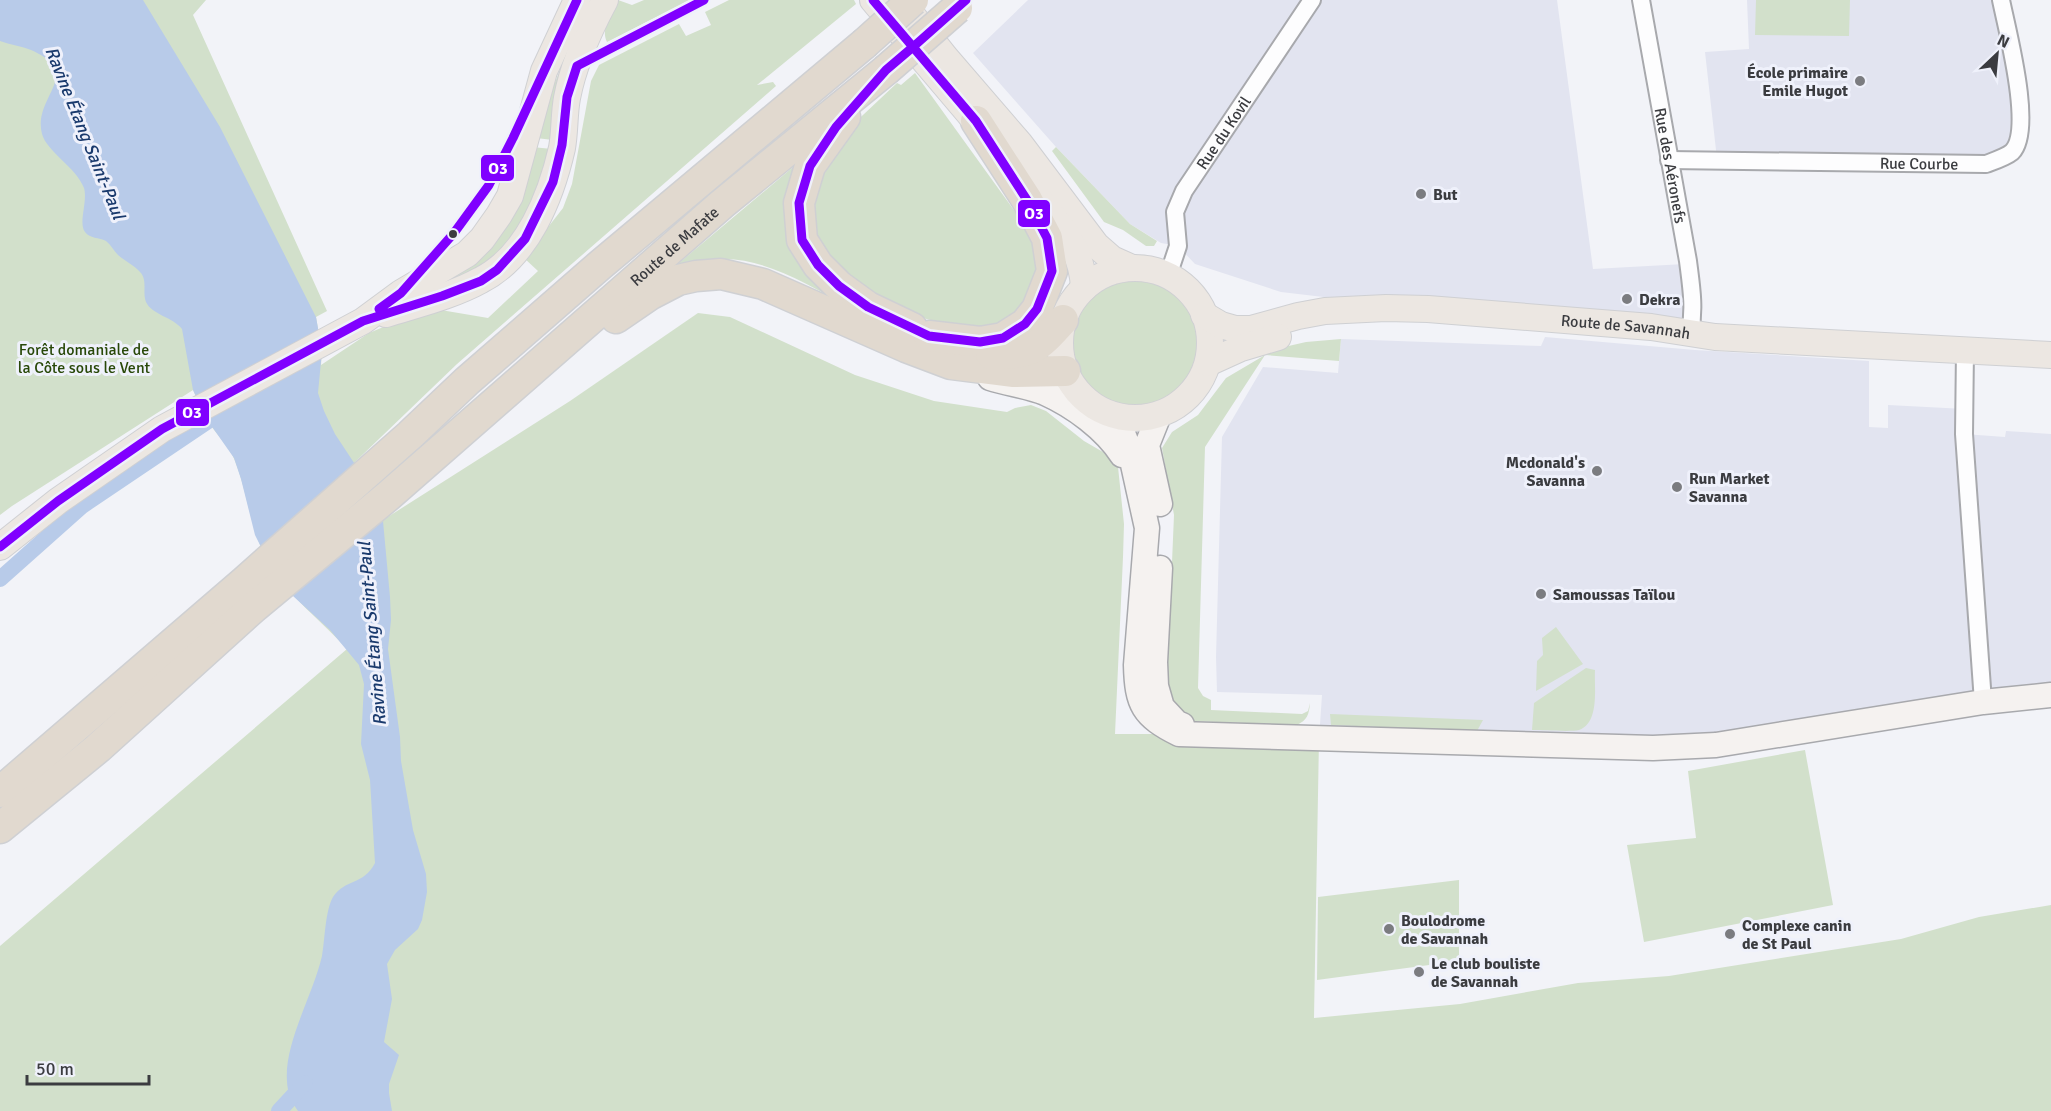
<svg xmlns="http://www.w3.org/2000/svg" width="2051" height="1111" viewBox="0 0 2051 1111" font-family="Signika,sans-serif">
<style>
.built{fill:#e2e4f0}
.green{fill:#d2e0cb}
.water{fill:#b8cbe9}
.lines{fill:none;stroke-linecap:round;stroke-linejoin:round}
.canal{stroke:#b8cbe9;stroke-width:16}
.street-casing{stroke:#a8a9ad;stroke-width:20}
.secondary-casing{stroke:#a8a9ad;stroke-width:27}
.primary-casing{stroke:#cfd0d3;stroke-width:28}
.highway-casing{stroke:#cfd0d3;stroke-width:33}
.street{stroke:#fdfdfe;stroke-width:16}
.secondary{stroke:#f5f2f0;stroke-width:24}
.primary{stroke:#ece7e2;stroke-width:26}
.highway{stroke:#e1d9cf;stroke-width:30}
.highway-bridge-casing{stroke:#cfd0d3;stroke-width:33;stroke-linecap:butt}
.highway-bridge{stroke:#e1d9cf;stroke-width:30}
.bus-1-casing{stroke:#eff1fb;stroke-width:14}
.bus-1{stroke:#8000ff;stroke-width:9}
.poi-dot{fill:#7b7c80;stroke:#eff1fb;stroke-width:2}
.bus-dot{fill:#3b3c40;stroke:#eff1fb;stroke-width:2}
.labels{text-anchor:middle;stroke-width:6;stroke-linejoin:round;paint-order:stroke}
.poi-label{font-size:16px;font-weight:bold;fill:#3b3c40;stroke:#eff1fb;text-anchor:start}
.street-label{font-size:16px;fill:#3b3c40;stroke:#eff1fb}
.park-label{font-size:16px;fill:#284808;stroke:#eff1fb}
.water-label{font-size:18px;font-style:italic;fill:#1a3a6d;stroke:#eff1fb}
.line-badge{stroke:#eff1fb;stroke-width:2}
.badge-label{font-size:16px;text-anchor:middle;font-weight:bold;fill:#fff}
</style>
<rect width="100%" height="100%" fill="#f2f3f8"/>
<path class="built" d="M1028,0H1557L1593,269L1685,264L1690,323L1349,300L1281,292L1195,264L1178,246L1161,243L1130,224L1056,147L973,53Z
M1747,0H2000L2017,110L2010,149L1986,162L1717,159L1705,52L1749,49Z
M1545,337L1695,350L1869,361V427L1888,428V405L1965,409L1964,434L2005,437L2006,431L2051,434V689L1860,723L1637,739H1319L1322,695L1217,692L1216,657L1222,437L1263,367L1338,373L1341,339L1541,346Z"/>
<path class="green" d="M0,0H206L193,15L327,311L316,317L322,351L321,365L369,333L429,308L488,318L538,271L524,258L563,208L572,184L591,81L599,65L679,24L686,36L711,25L705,12L729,0H854L856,4L757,85L773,82L776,86L457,364L355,462L376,501L383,520L570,401L698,313L730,317L855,375L934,401L1007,412L1015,408L1031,405L1046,411L1084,441L1103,452L1118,467L1124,524L1123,557L1115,734H1206L1319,739L1314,1018L1460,1004L1578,983L1669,976L1901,939L1979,917L2051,905V1111H0V946L347,649C322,621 290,598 270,565C250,532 249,496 235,461C230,447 217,435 209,423C203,413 198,401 193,390L12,506L0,515Z
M618,0L632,5L644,0H690L607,42C600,28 612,13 618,0Z
M1756,0H1850L1849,36L1755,35Z
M567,53L553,140L536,138L551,92Z
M915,73L1037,242V297L1003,328L969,331L916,316L866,293L837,271L818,240L811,207L830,146L897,83L901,85Z
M532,147L552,149L546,179L501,260L446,286L442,275Z
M1056,147L1130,224L1157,241L1154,246H1146L1123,230L1104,222L1052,151Z
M799,162L793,196L846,305C797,279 742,243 685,267L679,263Z
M1068 342a67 67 0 1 1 134 0a67 67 0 1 1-134 0Z
M1341,339L1339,361L1265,355L1205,447L1198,688L1203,696L1211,700V710L1302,714L1308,711L1310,703C1309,715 1307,720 1297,725L1189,721L1166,704L1174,515L1162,448L1172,432L1198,415L1226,378L1265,355L1267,351L1306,342Z
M1556,627L1583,664L1536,691L1537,661L1543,655L1542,638Z
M1586,668L1595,670C1594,687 1600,723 1579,730C1571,732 1543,730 1532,730L1534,703Z
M1330,714L1483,720L1477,731L1331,725Z
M1805,750L1833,905L1644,942L1627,845L1696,838L1688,771Z
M1459,880V961L1317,980L1318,897Z"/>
<path class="water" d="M0,0H143L220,127L316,317L322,351L318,393L324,411L335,434L366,481L376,501L383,521L390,597L391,620L388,649L400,737L401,761L413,830L426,874L427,892L422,920L418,929L395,950L387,964L392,999L384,1042L399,1055L389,1084V1093L392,1111H298C292,1103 287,1091 287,1081C284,1043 313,995 322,956C325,940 325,911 333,897C346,878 363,886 375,863L370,780L361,744L364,684L359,665L330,630L293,596L270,565L255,535L241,479L234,458L208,421L193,390L182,329C173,317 152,315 146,302C142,292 148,280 140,272C134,265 125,261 118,255C114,251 111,245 106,241C99,237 90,239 85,232C78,223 88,201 84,188C76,167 47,152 42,134C32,96 86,74 31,50C22,46 10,45 0,41Z"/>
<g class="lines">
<path class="canal" d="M0,579L82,506L208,421
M279,1111L305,1083"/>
<g class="street-casing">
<g id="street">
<path id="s1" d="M1641,0L1688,261C1691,285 1695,308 1690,332"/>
<path id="s2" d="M1669,160L1986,164C1994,161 2006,157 2012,152C2034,130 2007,30 2001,0"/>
<path id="s3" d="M1168,276L1178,246L1175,212L1184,191L1312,0"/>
<path d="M1965,350L1964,434L1983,702"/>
</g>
</g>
<g class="secondary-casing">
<path id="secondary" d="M990,378C1008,384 1028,386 1045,393C1074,406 1105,429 1122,455
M1110,414L1122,431L1130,451L1147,528L1136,665C1137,705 1143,716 1179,734L1653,748L1716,745L1983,702L2051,695
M1159,415L1147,445L1160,504
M1160,568L1155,662L1156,686L1162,707L1177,723L1182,725"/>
</g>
<g class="primary-casing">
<g id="primary">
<path d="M873,0L989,137"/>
<path d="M900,0L945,57L1020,144L1096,245L1112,259L1132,268"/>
<path d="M1032,191C1057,223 1082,245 1084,288"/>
<circle cx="1135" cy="343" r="75"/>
<path d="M386,314C418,304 452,296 481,280C528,256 551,196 562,148C565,131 564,114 567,98C573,66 590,28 605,0"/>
<path id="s4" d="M1204,315L1221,325L1235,329H1251L1298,316L1325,311L1386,308L1428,309L1651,327L1715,337L2051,355"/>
<path d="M1208,363L1241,348L1278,337"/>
<path d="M0,547L58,501L162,429L363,321L401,293L467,254L482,239L499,215L510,196L544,71L577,0"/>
</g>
</g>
<g class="highway-casing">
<g id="highway">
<path d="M845,117L810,166L799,203L802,240L818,265L839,286L868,307L912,328"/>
<path d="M616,318L651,294L678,280L696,276L721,274L763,284L906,347L951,364L1014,372L1065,371"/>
<path d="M929,336L980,342L1003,338L1025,324L1037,309L1052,271L1047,238L1027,200L976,121"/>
<path d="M991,354C1031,355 1037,349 1063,320"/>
<path d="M0,792L244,582L410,435L467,381L599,266L864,44"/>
<path id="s5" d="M0,828L98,748L253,608L388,496L722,204L886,70"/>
</g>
</g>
<use href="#street" class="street"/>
<use href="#secondary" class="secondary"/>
<use href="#primary" class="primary"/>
<use href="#highway" class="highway"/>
<g class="highway-bridge-casing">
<path id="highway-bridge" d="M864,44L913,0
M886,70L957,8"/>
</g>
<use href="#highway-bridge" class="highway-bridge"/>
<g class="bus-1-casing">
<path id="bus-1" d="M873,0L913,47
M913,47L976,121L1027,200L1047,238L1052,271L1037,309L1025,324L1003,338L980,342L929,336L868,307L839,286L818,265L802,240L799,203L810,166L836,127L886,70Z
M913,47L966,0
M379,309L401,293L454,233L489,185L513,138L577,0
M0,547L58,501L162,429L363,321L442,296L481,281L497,270L525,239L553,182L562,145L567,97L577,66L704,0"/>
</g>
<use href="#bus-1" class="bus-1"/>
</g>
<g class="poi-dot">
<circle cx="1860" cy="81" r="6"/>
<circle cx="1421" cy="194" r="6"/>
<circle cx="1627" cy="299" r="6"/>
<circle cx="1597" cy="471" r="6"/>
<circle cx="1677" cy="487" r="6"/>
<circle cx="1541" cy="594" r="6"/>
<circle cx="1389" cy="929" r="6"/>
<circle cx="1730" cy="934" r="6"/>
<circle cx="1419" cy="972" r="6"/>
</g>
<circle class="bus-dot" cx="453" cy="234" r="5"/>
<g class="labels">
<g class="poi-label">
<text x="1848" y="78" text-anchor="end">École primaire<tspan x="1848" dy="18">Emile Hugot</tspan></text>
<text x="1433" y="200">But</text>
<text x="1639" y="305">Dekra</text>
<text x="1585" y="468" text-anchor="end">Mcdonald's<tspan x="1585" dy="18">Savanna</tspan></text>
<text x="1689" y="484">Run Market<tspan x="1689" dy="18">Savanna</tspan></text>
<text x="1553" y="600">Samoussas Taïlou</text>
<text x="1401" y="926">Boulodrome<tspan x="1401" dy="18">de Savannah</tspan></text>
<text x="1742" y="931">Complexe canin<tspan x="1742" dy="18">de St Paul</tspan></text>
<text x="1431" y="969">Le club bouliste<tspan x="1431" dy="18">de Savannah</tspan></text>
</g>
<g class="street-label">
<text dy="6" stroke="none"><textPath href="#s3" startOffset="159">Rue du Kovil</textPath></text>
<text dy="6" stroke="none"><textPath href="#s2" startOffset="250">Rue Courbe</textPath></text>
<text dy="6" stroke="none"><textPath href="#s1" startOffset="168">Rue des Aéronefs</textPath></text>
<text dy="6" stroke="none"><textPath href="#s5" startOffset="891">Route de Mafate</textPath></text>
<text dy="6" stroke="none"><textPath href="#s4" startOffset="428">Route de Savannah</textPath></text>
</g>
<g class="park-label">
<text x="84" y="355">Forêt domaniale de<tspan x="84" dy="18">la Côte sous le Vent</tspan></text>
</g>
<g class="water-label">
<text transform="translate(85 133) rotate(68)" y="6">Ravine Étang Saint-Paul</text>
<text transform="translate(372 634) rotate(-95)" y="6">Ravine Étang Saint-Paul</text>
</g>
</g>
<g class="line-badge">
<rect x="480" y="154" width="35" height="28" rx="6" fill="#8000ff"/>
<rect x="1017" y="199" width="34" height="29" rx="6" fill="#8000ff"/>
<rect x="175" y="398" width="35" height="29" rx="6" fill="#8000ff"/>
</g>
<g class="badge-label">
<text x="498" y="174">O3</text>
<text x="1034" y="219">O3</text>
<text x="192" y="418">O3</text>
</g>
<g transform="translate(1997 54) rotate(26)" stroke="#eff1fb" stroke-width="4.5" paint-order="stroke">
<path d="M0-4.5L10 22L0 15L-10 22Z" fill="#3b3c40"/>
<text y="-9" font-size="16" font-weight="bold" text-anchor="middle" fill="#3b3c40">N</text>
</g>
<path d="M27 1075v9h122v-9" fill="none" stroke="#3b3c40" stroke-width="3"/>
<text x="36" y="1075" font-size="18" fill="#3b3c40" stroke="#eff1fb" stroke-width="4.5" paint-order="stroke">50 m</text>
</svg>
